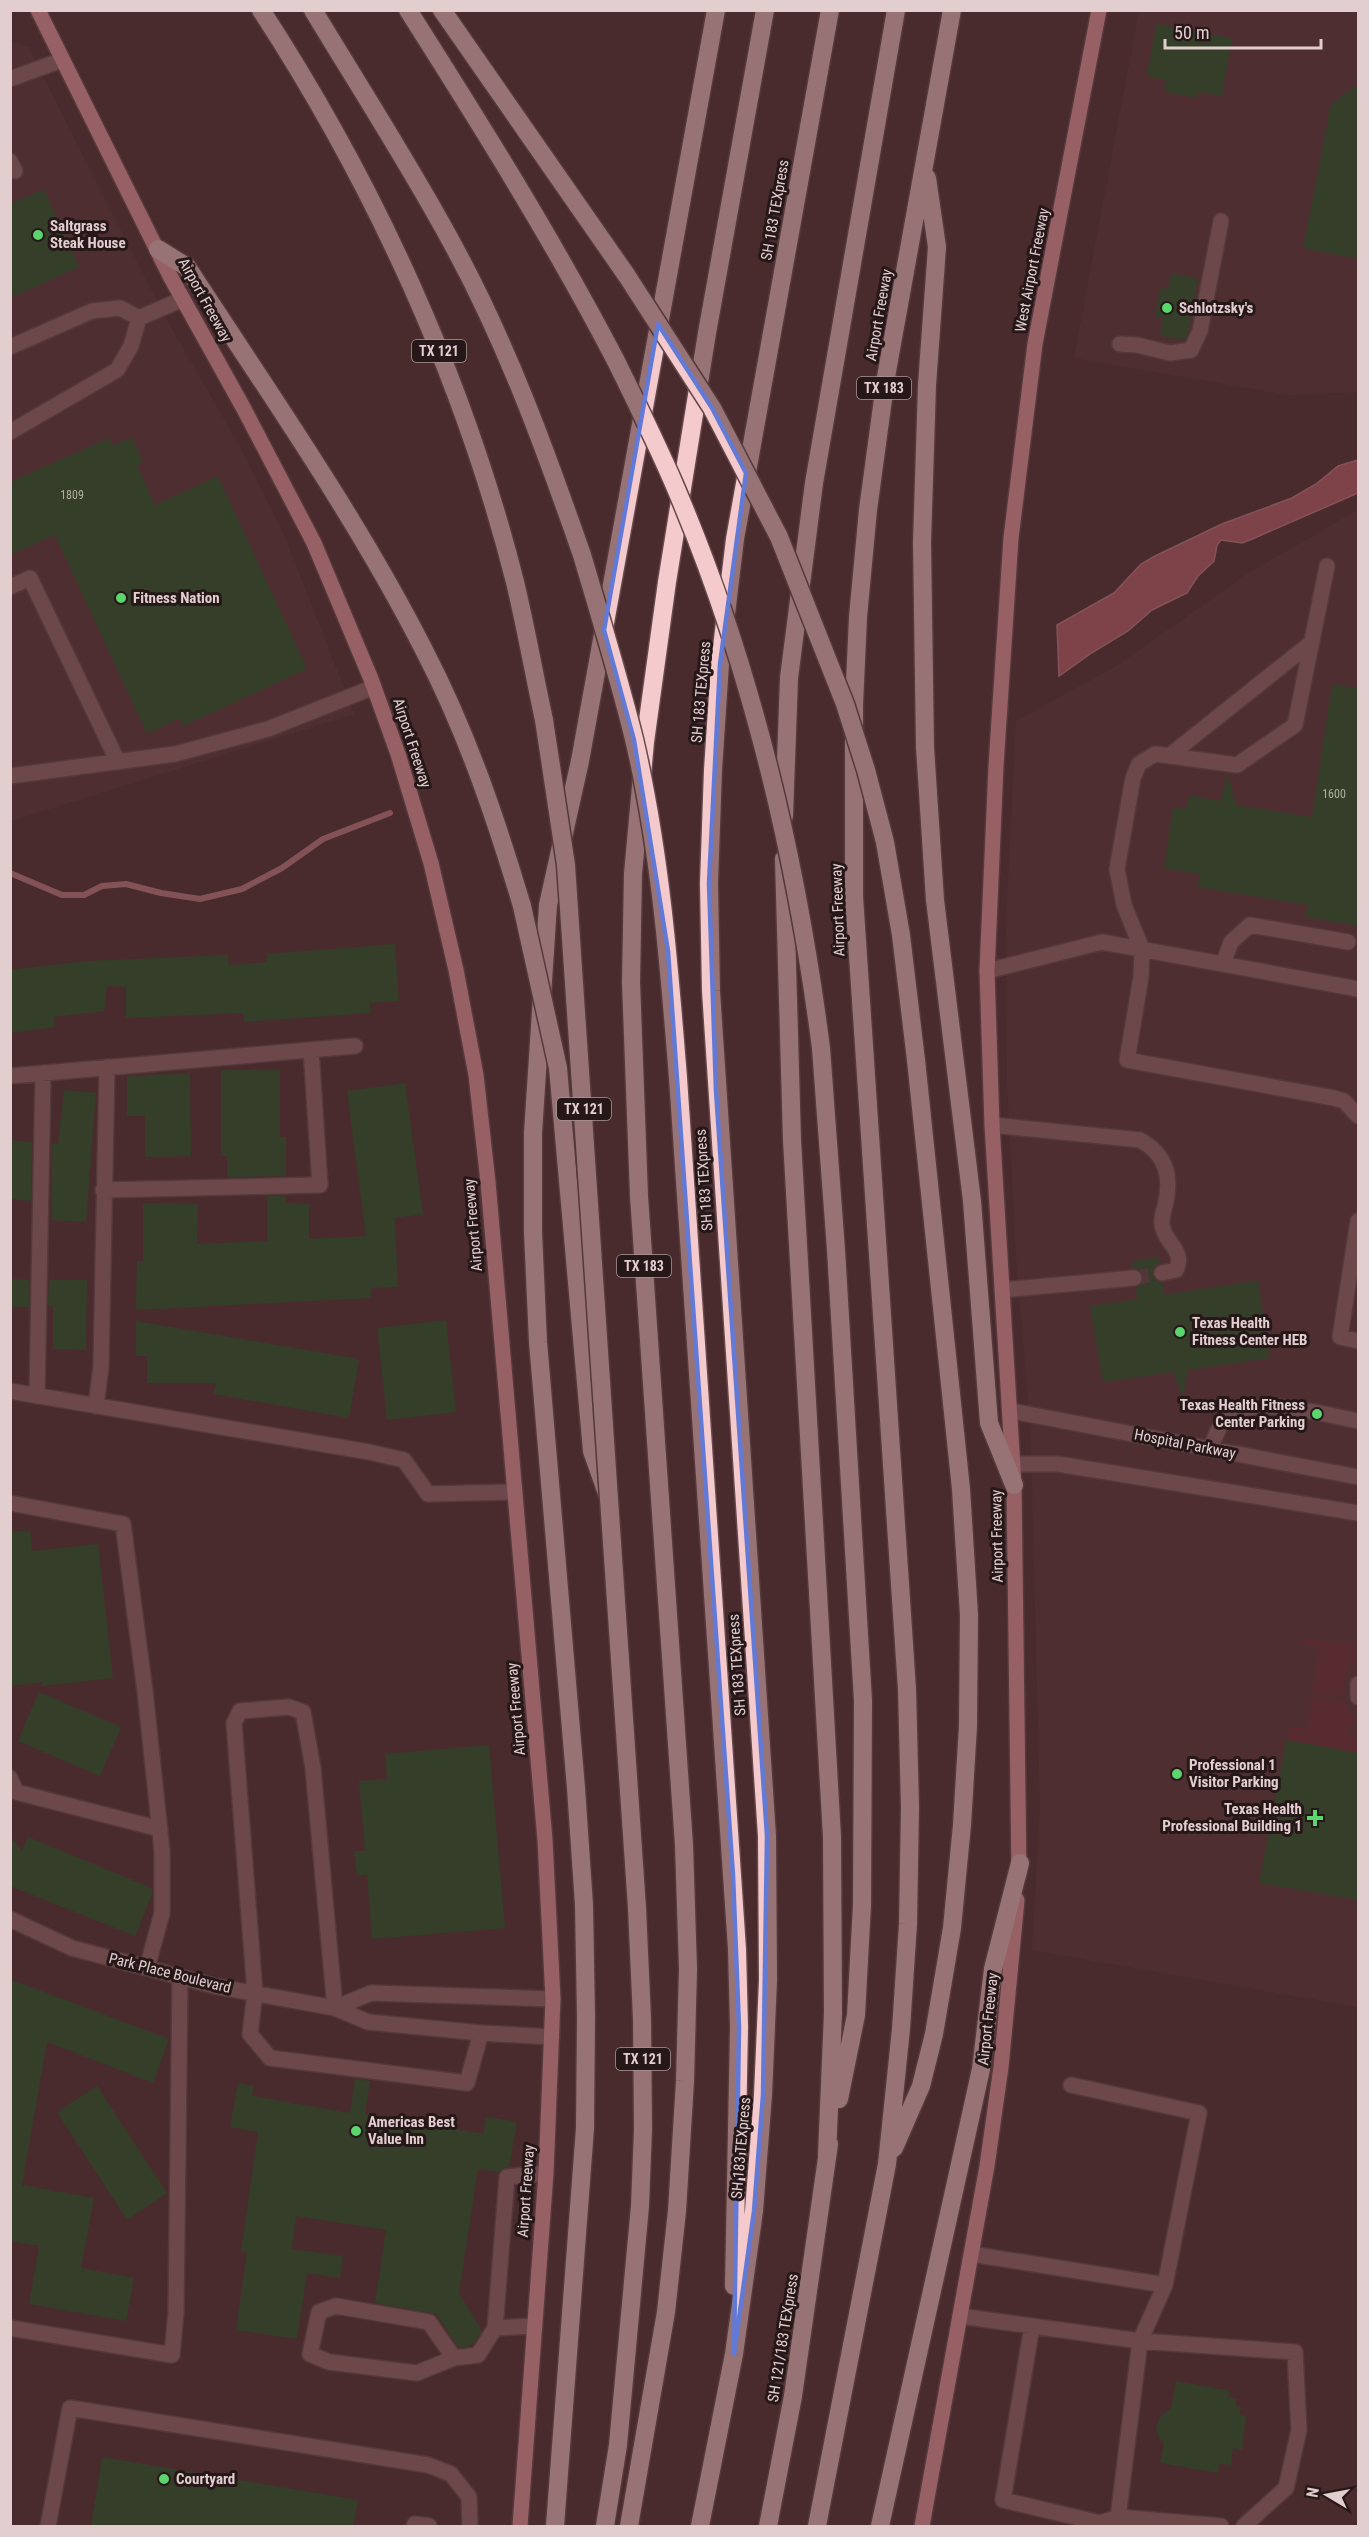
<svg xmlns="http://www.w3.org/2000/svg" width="1369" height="2537" viewBox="0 0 1369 2537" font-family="'Roboto Condensed',sans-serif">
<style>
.built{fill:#583236}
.green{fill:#6b2b34}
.water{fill:#bf606c;stroke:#ca818a;stroke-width:1.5}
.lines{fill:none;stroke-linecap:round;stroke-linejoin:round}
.stream{stroke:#ca818a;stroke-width:6}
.building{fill:#1b5425}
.minor-tunnel{stroke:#604346;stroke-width:15;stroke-dasharray:15 8;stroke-linecap:butt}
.minor-casing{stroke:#65484b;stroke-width:18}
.major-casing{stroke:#65484b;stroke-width:18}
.highway-casing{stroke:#65484b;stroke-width:21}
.minor{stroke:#976c6f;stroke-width:15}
.major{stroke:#f7a0a8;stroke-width:15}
.highway{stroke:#f5cacd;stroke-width:18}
.highway-bridge-casing{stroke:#65484b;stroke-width:21;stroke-linecap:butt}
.highway-bridge{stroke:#f5cacd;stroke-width:18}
.marked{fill:none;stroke:#627ad5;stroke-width:4.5;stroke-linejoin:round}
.poi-dot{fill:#5bd56e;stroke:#261819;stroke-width:2}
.labels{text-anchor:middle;stroke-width:6;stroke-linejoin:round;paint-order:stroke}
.number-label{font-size:12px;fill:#b0afa4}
.shield{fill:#261819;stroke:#aa9798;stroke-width:1.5}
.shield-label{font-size:14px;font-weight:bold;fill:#e2cdcf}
.street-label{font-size:15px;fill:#e2cdcf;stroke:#261819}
.poi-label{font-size:15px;font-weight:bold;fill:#e2cdcf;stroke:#261819;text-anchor:start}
</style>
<rect width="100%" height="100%" fill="#492b2e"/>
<path class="built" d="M1139,11H1358V392L1290,395L1074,358Z
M10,42L28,47L163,314L240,447L285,537L354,714L11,821Z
M1358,510V2007L1032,1950L1040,1809L1031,1439L1016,1252L1007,1081L1006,925L1016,721L1115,667L1252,571Z"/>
<path class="green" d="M1307,1638L1355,1645L1354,1650L1357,1656L1345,1675L1343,1697L1313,1692L1319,1647L1299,1643Z
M1312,1696L1345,1702L1356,1721L1347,1731L1358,1741V1753L1288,1740L1290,1726L1307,1729Z"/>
<path class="water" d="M1358,460V493L1250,540L1242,543L1221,540L1217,545L1214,561L1198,576L1187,593L1152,610L1128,631L1093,652L1059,676L1057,625L1114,593L1141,564L1155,556L1222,524L1292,498L1316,484L1338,466Z"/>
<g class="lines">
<path class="stream" d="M10,873L62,895H84L102,886L126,884L161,893L200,899L242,889L282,868L323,839L390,813"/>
</g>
<path class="building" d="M1156,24L1232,38L1222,96L1198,92L1197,98L1164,92L1166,80L1147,76Z
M1359,83V259L1303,248L1331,104Z
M44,189L79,267L10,298V204Z
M1171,273L1198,278L1189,331L1185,340L1160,336L1163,318L1155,316L1160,288L1168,289Z
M132,437L143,462L137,465L155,505L218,476L307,669L183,726L180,718L147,734L55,535L10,555V482L109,438L112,446Z
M1332,684L1359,688V926L1305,917L1308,905L1197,887L1200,874L1164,868L1173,807L1186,809L1189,795L1220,801L1228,774L1236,805L1312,817Z
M395,944L399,1001L370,1003L371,1013L244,1022L243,1013L126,1018V987L107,986L104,1011L54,1017L55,1027L10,1033V970L87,961L228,955L229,965L267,962V954Z
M221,1070H280V1137H286V1176L227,1177V1156H221Z
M190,1073L191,1156L145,1157V1116H127V1076Z
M405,1083L423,1214L395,1218L398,1287L372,1288L370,1298L136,1310L137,1261H143V1203L198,1204L197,1244L267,1241V1196H285V1203L309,1204V1239L366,1236L347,1091Z
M64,1090L96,1093L86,1222L52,1220L51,1143L58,1144Z
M10,1140L32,1142L31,1201L10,1199Z
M1159,1257L1160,1263L1155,1266L1152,1274L1155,1280L1163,1283L1165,1295L1258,1280L1270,1358L1188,1370L1183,1398L1173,1372L1103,1382L1090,1306L1137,1299L1136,1287L1143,1283L1144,1277L1139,1269L1133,1268L1132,1261Z
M10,1279L29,1280V1307H10Z
M49,1280H87L86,1350L53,1349V1306H48Z
M446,1320L456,1412L387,1420L377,1328Z
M136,1321L359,1359L349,1418L214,1394L216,1383H147V1356H136Z
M30,1530L32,1551L98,1544L113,1678L41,1686L43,1682L10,1686V1532Z
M39,1692L121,1727L100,1776L18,1741Z
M1286,1740L1359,1753V1900L1259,1883Z
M489,1745L505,1928L372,1939L367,1875L357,1876L354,1851H365L359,1781L387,1779L385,1754Z
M10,1835L22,1851L28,1837L152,1888V1894L135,1936L10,1886Z
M10,1979L169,2039L153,2083L47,2042L22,2185L94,2198L81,2268L134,2278L126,2321L29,2304L39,2246L10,2241Z
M355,2079L370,2081L365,2114L483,2134L486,2117L517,2122L509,2167L499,2172L478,2169L459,2293L482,2331L475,2342L467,2347L459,2348L436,2314L375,2303L386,2230L296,2216L292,2249L343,2256L340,2278L307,2273L297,2339L236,2330L247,2252H241L258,2132L230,2127L238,2083L254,2086L252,2096L350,2113Z
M97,2086L167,2193L127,2220L57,2112Z
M1176,2381L1230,2391L1228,2397L1236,2399L1235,2406L1241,2407L1239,2415L1246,2416L1242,2450L1233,2448L1231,2465L1219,2464L1218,2473L1160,2463L1164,2443L1159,2439L1156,2427L1160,2417L1171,2408Z
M102,2457L358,2500L353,2526H91Z"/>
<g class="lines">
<path class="minor-tunnel" d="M1134,1278L1162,1273"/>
<g class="minor-casing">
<path id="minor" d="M10,79L62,60
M10,161L15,171
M1120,344L1137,345L1170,353L1191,350L1200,331L1221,221
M10,347L92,311L120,308L139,318
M10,432L117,370L131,346L139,318L183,299
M1327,566L1295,725L1237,765L1155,754L1139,764L1133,778L1117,869L1124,905L1142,949L1141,977L1127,1060L1334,1098L1344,1101L1358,1116
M10,587L30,578L118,762
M1169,756L1312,642
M10,776L175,754L268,729L374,687
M1223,964L1231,942L1250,925L1348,942
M987,971L1102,942L1358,989
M10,1076L355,1046
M992,1125L1140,1140C1167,1155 1172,1177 1165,1206C1163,1214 1160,1221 1163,1229C1168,1245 1185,1252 1176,1270L1162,1273
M103,1190L320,1185L311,1050
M1358,1221L1340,1337L1358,1341
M1002,1290L1134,1278
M10,1391L369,1452L404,1460L428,1494L515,1492
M37,1396L43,1073
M96,1406L101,1366L107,1067
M1011,1411L1358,1477
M1210,1449C1214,1440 1218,1428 1224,1420C1247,1392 1327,1415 1358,1421
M1013,1464H1058L1358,1513
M10,1503L123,1524L145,1691L162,1851V1913L147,1968
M1358,1684V1697
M10,1778L16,1792L160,1829
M10,1919L72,1948L214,1986L335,2008L368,2022L481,2033L552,2037
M335,2008L313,1768L303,1712L289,1707L240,1711L234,1723L255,1993L250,2034L270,2058L467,2083L481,2033
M335,2008L371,1993L553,1999
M971,2254L1165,2285L1199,2113L1071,2085
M1165,2285L1140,2341L1295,2352L1299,2430L1286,2488L1244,2526
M960,2316L1140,2341L1117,2526
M1032,2326L1003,2500L1100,2523L1119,2517L1221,2526
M10,2328L172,2355L176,2312L180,1977
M495,2328L535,2326
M454,2358L429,2322L336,2306L319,2312L310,2354L329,2362L417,2373L454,2358L478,2355L495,2328L507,2177L546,2173
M48,2526L70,2408L428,2465L451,2474L469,2497L470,2526
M414,2526L415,2524L429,2526"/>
</g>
<g class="major-casing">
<path id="major" d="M38,10L170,276L244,409L314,543L371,679L398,754L431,863L456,970L476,1075L488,1182L545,1840L553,1999L546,2173L520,2526
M1019,1874L1014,1485L992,1125L987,971L996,766L1011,538L1035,344L1099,10
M922,2526L987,2166L1001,2067L1017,1900"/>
</g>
<g class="highway-casing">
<path id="highway" d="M261,10C375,185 464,380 515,582C526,628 534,674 544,720
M313,10C360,88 410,165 453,245C507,344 545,449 582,555
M408,10C481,125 553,240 616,361
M442,10L627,276
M927,178L937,247L927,385L922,542L925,747L935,900L972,1201L989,1423L1014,1485
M158,249L187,267C269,393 357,518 425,652C467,733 496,819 522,906
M784,816L789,678L814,483L896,10
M784,859L792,1140L832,1837L833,2013L827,2155
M821,1048L836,1250L863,1701L862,1905L856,2015L839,2099
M558,1068L592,1451L609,1499L637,1908L642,2019L643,2129L640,2206L618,2445L605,2526
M678,1078L737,1949L739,2027L734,2286
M894,2148L921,2086L934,2034L952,1928L962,1825L968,1726L969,1615L961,1489L916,1060
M555,2526L585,2128L586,2017L584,1905L576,1788L538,1342L533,1232V1133L548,905L580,761L716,10
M629,2526L666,2312L677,2211L685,2081L688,1969L684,1845L639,1196L631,982L633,874L645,742L667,582L707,333L765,10
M700,2526L734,2354L754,2211L763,2095L768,1980L767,1836L711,991L709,883L713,770L720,664L735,539L830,10
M768,2526L793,2396L829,2144
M817,2526L887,2164L901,2029L908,1924L910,1807L907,1689L854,896V705L858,617L868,510L886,377L952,10
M880,2526L981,2069L993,1969L1020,1863"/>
</g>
<use href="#minor" class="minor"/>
<use href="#major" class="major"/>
<use href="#highway" class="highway"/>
<g class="highway-bridge-casing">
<path id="highway-bridge" d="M627,276L712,408L779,537L845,704L866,770L885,842L901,935L916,1060
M616,361C636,402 656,442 674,484C751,663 796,855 821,1048
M582,555C600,616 619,678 634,739C660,850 669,964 678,1078
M544,720L566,865L609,1499
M522,906L558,1068"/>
</g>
<use href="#highway-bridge" class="highway-bridge"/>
</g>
<path d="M0 0H1369V2537H0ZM658,324L712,408L746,473L720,664L709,883L716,1091L767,1836L763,2095L754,2211L734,2354L739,2027L733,1875L668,951L634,740L604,630Z" fill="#492b2e" fill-opacity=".55" fill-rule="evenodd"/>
<path class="marked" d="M658,324L712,408L746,473L720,664L709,883L716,1091L767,1836L763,2095L754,2211L734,2354L739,2027L733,1875L668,951L634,740L604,630Z"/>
<g class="poi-dot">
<circle cx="38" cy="235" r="6"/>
<circle cx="1167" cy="308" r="6"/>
<circle cx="121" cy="598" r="6"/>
<circle cx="1180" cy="1332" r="6"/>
<circle cx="1317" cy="1414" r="6"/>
<circle cx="1177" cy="1774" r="6"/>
<path d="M1312 1809h6v6h6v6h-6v6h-6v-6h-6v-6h6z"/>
<circle cx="356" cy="2131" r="6"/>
<circle cx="164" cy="2479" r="6"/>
</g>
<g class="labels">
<g class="number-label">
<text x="72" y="499">1809</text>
<text x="1334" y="798">1600</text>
</g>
<g class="shield">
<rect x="412" y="340" width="54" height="22" rx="4.5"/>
<rect x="857" y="377" width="54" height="22" rx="4.5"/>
<rect x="557" y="1098" width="54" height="22" rx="4.5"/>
<rect x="617" y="1255" width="54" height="22" rx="4.5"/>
<rect x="616" y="2048" width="54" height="22" rx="4.5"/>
</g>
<g class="shield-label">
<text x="439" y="356">TX 121</text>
<text x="884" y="393">TX 183</text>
<text x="584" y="1114">TX 121</text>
<text x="644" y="1271">TX 183</text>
<text x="643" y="2064">TX 121</text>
</g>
<g class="street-label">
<text transform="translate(775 210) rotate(-80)" y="5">SH 183 TEXpress</text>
<text transform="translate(1032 270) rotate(-79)" y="5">West Airport Freeway</text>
<text transform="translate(205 300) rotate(61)" y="5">Airport Freeway</text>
<text transform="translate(879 315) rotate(-80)" y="5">Airport Freeway</text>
<text transform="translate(701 692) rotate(-85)" y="5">SH 183 TEXpress</text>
<text transform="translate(412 743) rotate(72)" y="5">Airport Freeway</text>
<text transform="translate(838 910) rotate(-92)" y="5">Airport Freeway</text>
<text transform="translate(704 1180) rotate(-94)" y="5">SH 183 TEXpress</text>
<text transform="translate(473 1225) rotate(-95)" y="5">Airport Freeway</text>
<text transform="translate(1185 1444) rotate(11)" y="5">Hospital Parkway</text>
<text transform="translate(997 1536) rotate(-91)" y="5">Airport Freeway</text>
<text transform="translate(737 1665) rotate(-94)" y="5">SH 183 TEXpress</text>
<text transform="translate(516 1709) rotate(-95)" y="5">Airport Freeway</text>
<text transform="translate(170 1973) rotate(14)" y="5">Park Place Boulevard</text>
<text transform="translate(988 2019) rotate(-84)" y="5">Airport Freeway</text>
<text transform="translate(741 2148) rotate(-85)" y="5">SH 183 TEXpress</text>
<text transform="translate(526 2191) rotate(-86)" y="5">Airport Freeway</text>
<text transform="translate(783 2338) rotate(-81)" y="5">SH 121/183 TEXpress</text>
</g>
<g class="poi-label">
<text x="50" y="231">Saltgrass<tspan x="50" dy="17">Steak House</tspan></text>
<text x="1179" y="313">Schlotzsky's</text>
<text x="133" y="603">Fitness Nation</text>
<text x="1192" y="1328">Texas Health<tspan x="1192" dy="17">Fitness Center HEB</tspan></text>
<text x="1305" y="1410" text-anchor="end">Texas Health Fitness<tspan x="1305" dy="17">Center Parking</tspan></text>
<text x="1189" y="1770">Professional 1<tspan x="1189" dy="17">Visitor Parking</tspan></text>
<text x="1302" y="1814" text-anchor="end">Texas Health<tspan x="1302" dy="17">Professional Building 1</tspan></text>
<text x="368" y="2127">Americas Best<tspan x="368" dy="17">Value Inn</tspan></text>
<text x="176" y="2484">Courtyard</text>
</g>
</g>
<rect width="1369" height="2537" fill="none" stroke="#e2cdcf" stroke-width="24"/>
<g transform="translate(1327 2495) rotate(280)" stroke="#261819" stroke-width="4.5" paint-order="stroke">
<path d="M0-4.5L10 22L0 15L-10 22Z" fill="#e2cdcf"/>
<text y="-9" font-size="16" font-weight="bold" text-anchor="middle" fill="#e2cdcf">N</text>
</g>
<path d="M1165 39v9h156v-9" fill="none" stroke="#e2cdcf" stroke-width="3"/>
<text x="1174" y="39" font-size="18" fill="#e2cdcf" stroke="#261819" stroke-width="4.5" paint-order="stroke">50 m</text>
</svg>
